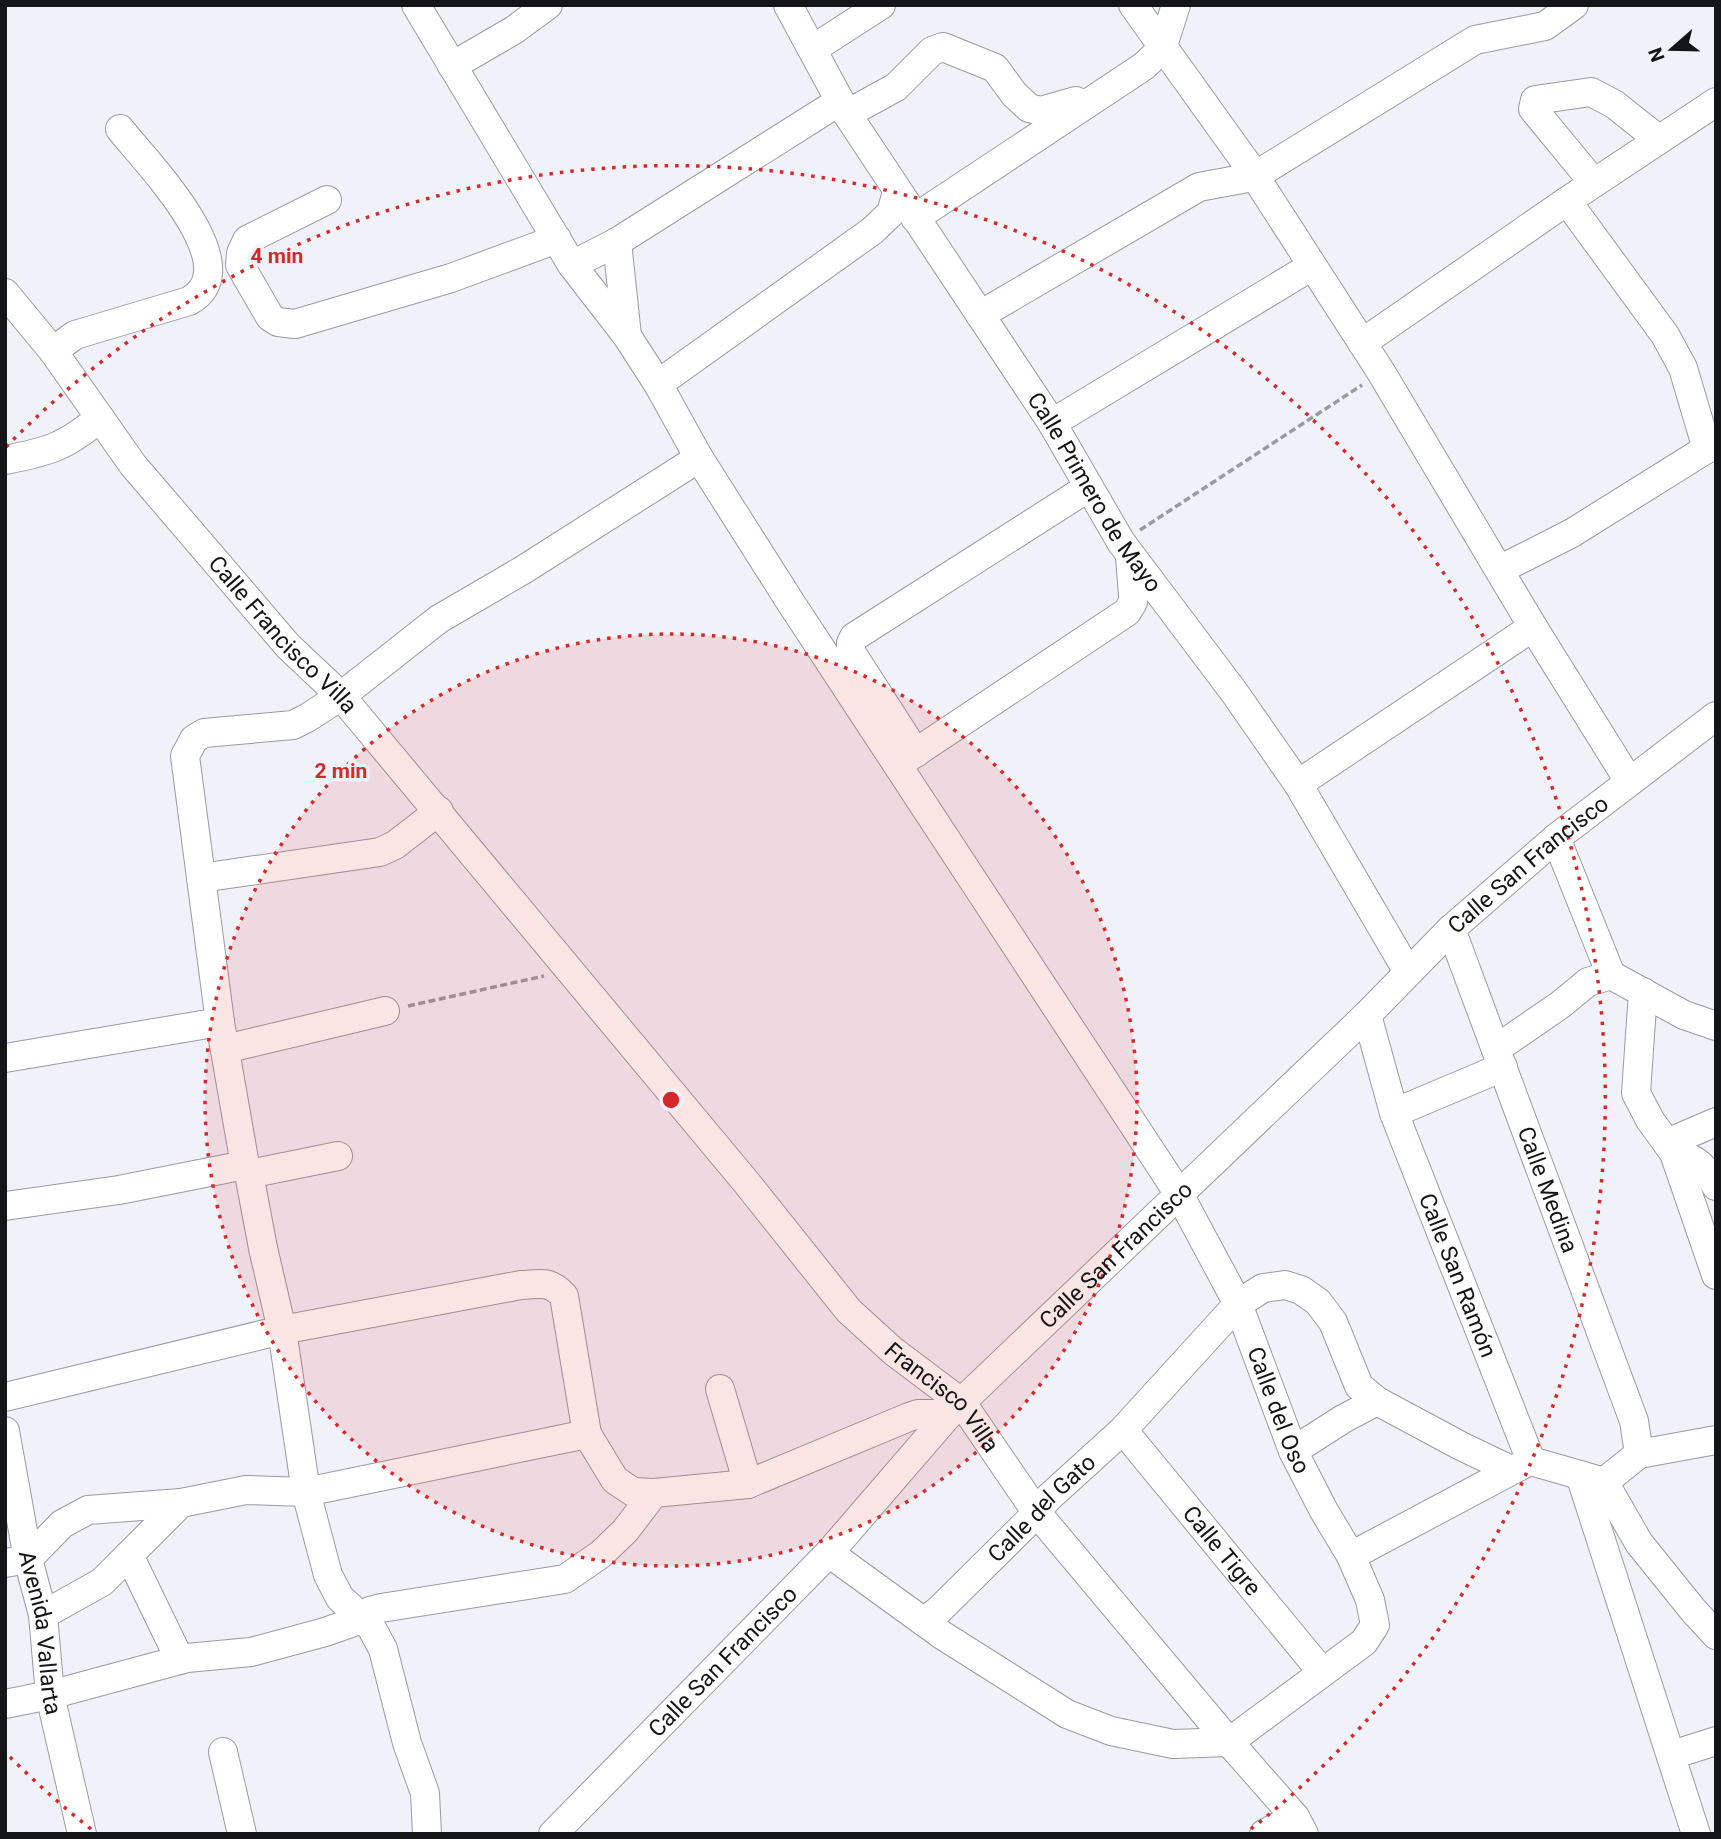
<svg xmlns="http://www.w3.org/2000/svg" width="1721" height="1839" viewBox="0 0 1721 1839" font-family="Roboto,sans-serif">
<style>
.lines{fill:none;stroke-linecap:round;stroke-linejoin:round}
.minor-casing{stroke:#999aa1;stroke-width:30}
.path{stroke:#9a9ba0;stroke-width:3.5;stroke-dasharray:7 3.5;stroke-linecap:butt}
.minor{stroke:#fff;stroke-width:28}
.ring{fill:none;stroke:#d62828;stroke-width:3.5;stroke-dasharray:3.5 7}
.labels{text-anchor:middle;stroke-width:7;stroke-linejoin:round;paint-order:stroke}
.street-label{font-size:23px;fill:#141517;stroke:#f1f2f9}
.centre{fill:#d62828;stroke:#f1f2f9;stroke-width:3.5}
.ring-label{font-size:21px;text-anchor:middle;font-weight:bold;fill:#d62828;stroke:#f1f2f9;stroke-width:7;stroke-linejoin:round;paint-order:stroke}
</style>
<rect width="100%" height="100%" fill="#f1f2f9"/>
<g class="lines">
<g class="minor-casing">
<g id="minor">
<path id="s1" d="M416,5L572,265L627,336L658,384L699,458L791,603L1179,1194L1238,1304L1293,1451L1324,1511L1351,1556L1370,1600L1375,1625L1364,1642L1229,1742L1173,1744L1111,1731L1067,1714L942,1635L829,1553"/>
<path id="s2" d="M788,5L847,114L1052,423L1121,542L1234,692L1298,784L1408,972"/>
<path d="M1133,5L1247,164L1381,372L1533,627L1629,781"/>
<path d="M813,49L881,5"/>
<path d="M452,66L514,30L548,5"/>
<path d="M847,114L896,87L932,51L943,47L995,68L1014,94L1029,108L1041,111L1076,101"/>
<path d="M1594,183L1533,109L1535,100L1591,92L1614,104L1658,139"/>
<path d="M327,200L247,240L241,253L240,265L270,317L278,322L295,324L451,278L557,239"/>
<path d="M1567,201L1665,335L1683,368L1707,449"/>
<path d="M915,218L1144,66L1162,49L1176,5"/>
<path d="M617,242L627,336"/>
<path d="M572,265L617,242L840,101"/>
<path id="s3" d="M5,293L53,351L133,465L288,646L341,696L746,1182L849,1311L893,1351L962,1403L1037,1513L1229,1742L1295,1817L1304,1834"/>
<path d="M980,315L1199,187L1253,177L1475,40L1545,26L1574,5"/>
<path d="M1362,343L1567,201L1716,102"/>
<path d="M53,351L75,335L189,301C251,267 145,161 120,129"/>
<path d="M658,384L872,231L891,213L897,192"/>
<path d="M1052,423L1312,266"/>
<path d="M5,460C51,451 64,447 100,418"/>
<path d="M1501,569L1572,533L1716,443"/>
<path d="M916,753L851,652V643L854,637L1089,487"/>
<path d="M900,763L1127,612L1133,602V595L1130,557"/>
<path d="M1298,784L1533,627"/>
<path d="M1556,838L1611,975"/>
<path d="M201,878L380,852L395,845L439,811"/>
<path id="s4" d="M1451,929L1634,1421L1639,1454"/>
<path d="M1643,992L1636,1093L1650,1120L1674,1153L1716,1275"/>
<path id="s5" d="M1367,1015L1394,1113L1531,1461L1604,1482"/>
<path d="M225,1049L385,1011"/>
<path d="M1496,1049L1560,1005L1588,982L1611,975L1684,1015L1716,1026"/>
<path d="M5,1058L220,1022"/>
<path d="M1394,1113L1503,1067"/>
<path d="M1667,1143L1716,1122"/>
<path d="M1674,1153C1695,1157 1705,1167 1716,1186"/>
<path d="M249,1174L338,1156"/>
<path d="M5,1206L119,1190L245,1165"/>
<path d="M720,1389L748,1484"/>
<path d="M5,1397L282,1330L521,1285C542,1284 549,1280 564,1296L587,1434"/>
<path id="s6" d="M1123,1430L1322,1672"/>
<path id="s7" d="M5,1431L28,1559L43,1615L50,1695L82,1834"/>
<path d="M1293,1451L1343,1419L1377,1401L1461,1446L1511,1470"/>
<path d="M1580,1475L1696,1834"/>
<path d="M1604,1482L1639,1543L1693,1610L1716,1635"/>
<path d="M1604,1482L1639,1454L1716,1440"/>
<path d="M129,1555L180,1660"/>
<path d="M1351,1556L1522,1465"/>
<path d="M5,1563L28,1559L62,1524L88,1510L181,1503L246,1490L306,1492L587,1434L615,1480L633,1492L654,1493L748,1484L909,1417L918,1414H949"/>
<path d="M43,1615L102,1582L181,1503"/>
<path id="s8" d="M924,1622L939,1610L1037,1513L1046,1500L1123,1430L1238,1304L1263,1288L1285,1285L1301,1290L1318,1302L1333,1322L1359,1386L1377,1401"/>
<path d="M5,1704L50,1695L187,1658L251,1652L325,1632L362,1619L370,1611L381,1608L565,1579L601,1554L625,1531L654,1493"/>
<path d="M223,1752L242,1834"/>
<path d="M1672,1755L1716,1741"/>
<path d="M427,1834L425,1793L407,1743L383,1649L370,1625L340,1598L328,1575L306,1492L282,1330L263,1248L249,1174L245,1165L220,1022L185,756L194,739L204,733L293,725L307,718L341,696L439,619L523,570L699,458"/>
<path id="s9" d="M553,1834L829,1553L949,1414L1367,1015L1451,929L1556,838L1716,716"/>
<path d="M1264,1834L1295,1817"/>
</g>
</g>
<path class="path" d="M1140,530L1362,385
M408,1006L544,976"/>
<use href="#minor" class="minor"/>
</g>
<circle cx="671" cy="1100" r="466" fill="#d62828" fill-opacity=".12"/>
<g class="ring">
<circle cx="671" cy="1100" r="466"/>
<path d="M91 1829A932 932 0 0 1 6 1753M6 447A932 932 0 1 1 1251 1829"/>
</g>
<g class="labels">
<g class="street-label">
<text dy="8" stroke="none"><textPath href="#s2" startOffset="576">Calle Primero de Mayo</textPath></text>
<text dy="8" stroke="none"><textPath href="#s3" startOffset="441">Calle Francisco Villa</textPath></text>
<text dy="8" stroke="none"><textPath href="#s9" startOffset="1376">Calle San Francisco</textPath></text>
<text dy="8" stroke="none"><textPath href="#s4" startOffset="278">Calle Medina</textPath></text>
<text dy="8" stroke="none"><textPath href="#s9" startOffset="808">Calle San Francisco</textPath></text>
<text dy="8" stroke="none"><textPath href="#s5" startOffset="276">Calle San Ramón</textPath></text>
<text dy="8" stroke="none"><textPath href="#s3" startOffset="1451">Francisco Villa</textPath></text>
<text dy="8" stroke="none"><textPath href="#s1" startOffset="1652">Calle del Oso</textPath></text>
<text dy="8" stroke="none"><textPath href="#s8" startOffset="164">Calle del Gato</textPath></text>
<text dy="8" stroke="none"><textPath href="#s6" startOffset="156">Calle Tigre</textPath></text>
<text dy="8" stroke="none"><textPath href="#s7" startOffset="205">Avenida Vallarta</textPath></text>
<text dy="8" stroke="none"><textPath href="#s9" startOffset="242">Calle San Francisco</textPath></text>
</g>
</g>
<circle cx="671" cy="1100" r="10" class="centre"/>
<g class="ring-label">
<text x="277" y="263">4 min</text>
<text x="341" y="778">2 min</text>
</g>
<rect width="1721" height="1839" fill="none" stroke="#141517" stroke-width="14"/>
<g transform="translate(1672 49) rotate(250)" stroke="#f1f2f9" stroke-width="5" paint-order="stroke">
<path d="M0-5L12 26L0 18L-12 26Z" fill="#141517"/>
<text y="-10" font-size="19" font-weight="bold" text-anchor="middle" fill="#141517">N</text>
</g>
</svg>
